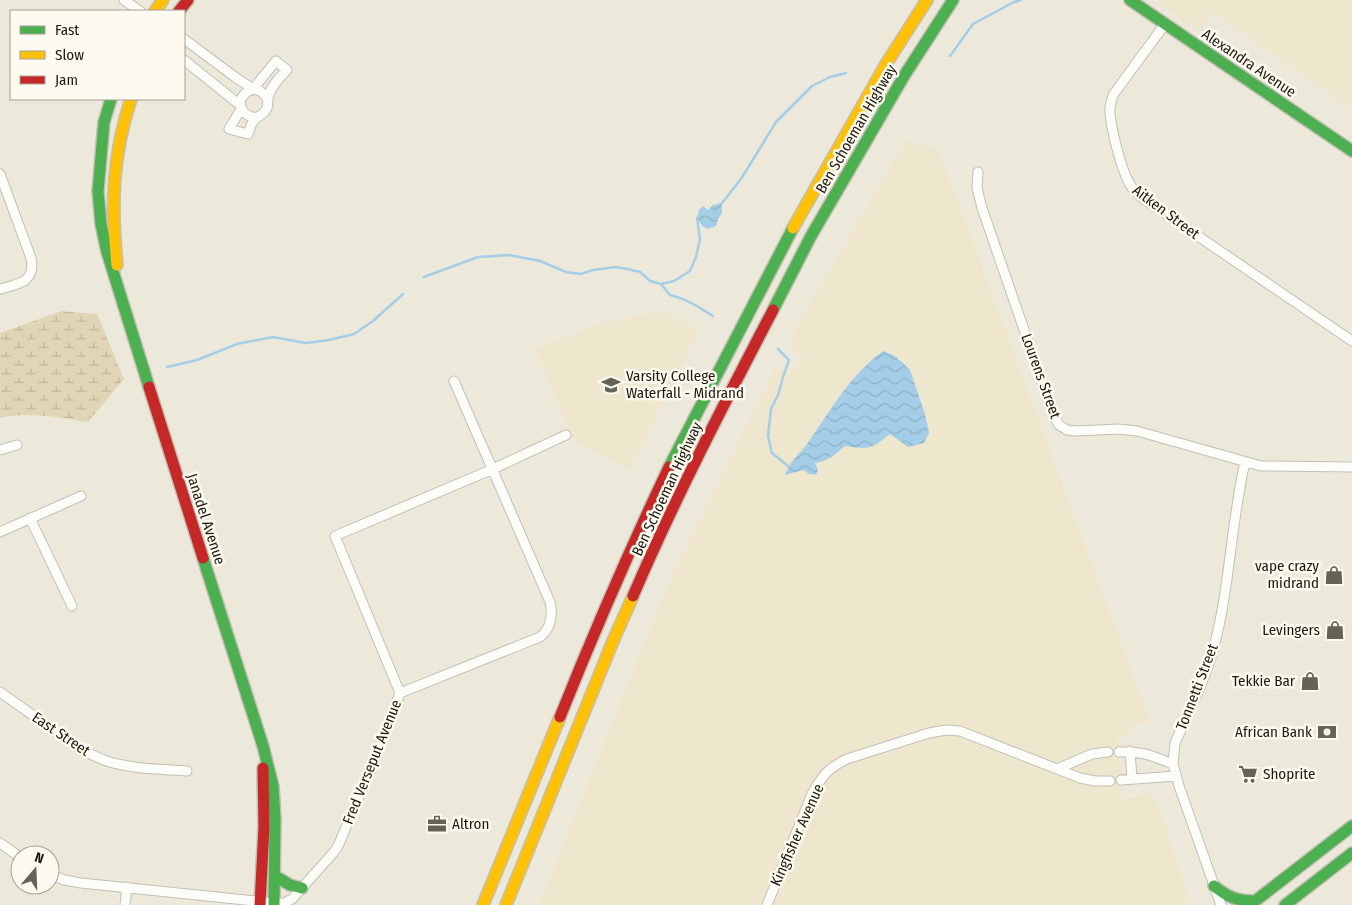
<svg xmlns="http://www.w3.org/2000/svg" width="1352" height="905" viewBox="0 0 1352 905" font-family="'Fira Sans Condensed',sans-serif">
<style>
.built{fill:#eee6cd}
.wetland{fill:url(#wetland-marsh)}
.water{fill:url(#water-waves)}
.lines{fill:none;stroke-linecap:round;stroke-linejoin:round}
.stream{stroke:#a4cee8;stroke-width:2.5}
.street-casing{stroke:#c3bfb4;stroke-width:11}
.fast-casing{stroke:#c3bfb4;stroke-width:14}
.slow-casing{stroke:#c3bfb4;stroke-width:14}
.jam-casing{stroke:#c3bfb4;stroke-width:14}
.street{stroke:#fcfcf9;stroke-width:9}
.fast{stroke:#4caf50;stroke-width:11}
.slow{stroke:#ffc107;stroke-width:11}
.jam{stroke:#c62828;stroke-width:11}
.labels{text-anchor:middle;stroke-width:5;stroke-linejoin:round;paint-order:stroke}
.street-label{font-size:15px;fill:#1c190f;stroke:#fefaf0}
.poi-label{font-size:15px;fill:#1c190f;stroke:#fefaf0;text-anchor:end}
</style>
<defs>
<pattern id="wetland-marsh" width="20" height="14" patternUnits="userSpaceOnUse" patternTransform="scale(1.25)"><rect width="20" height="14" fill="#e0d6b5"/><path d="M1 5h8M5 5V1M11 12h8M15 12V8" fill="none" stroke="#c0b79a"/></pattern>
<pattern id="water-waves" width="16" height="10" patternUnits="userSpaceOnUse" patternTransform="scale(1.25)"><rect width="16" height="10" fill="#a4cee8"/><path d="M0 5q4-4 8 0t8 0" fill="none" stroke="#8db0c6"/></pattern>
</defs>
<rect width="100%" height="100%" fill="#ede9da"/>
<path class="built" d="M1155,0H1352V109L1214,13L1200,31Z
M906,140L939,150L1151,723L1130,724V736L1118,737L1123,799L1154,793L1189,897L1183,905H539L669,581L776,366L794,372L802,354L793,349L792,339L794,331Z
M665,311L699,331L630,470L574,441L535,349L604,322Z"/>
<path class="wetland" d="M62,311L97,314L124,379L88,422C60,418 28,411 0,418V333Z"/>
<path class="water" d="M722,203V213L718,219L716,226L708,229L702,226L697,218L699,210L703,206L708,210L713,205Z
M883,351L893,355L902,362L910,370L925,414L929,433L924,443L908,447L890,434C871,449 870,450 845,446C834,455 829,461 815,463L818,470L816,475L809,474L803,470L785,475C789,463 799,454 807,444C830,411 850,375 883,351Z"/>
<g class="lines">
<path class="stream" d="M950,56L973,24L1014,2L1021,0
M722,203L741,179L776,122L812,86L830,77L846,73
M424,277L478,257L509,255L540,261L566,272L581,274L593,270L616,267L627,269L640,272L650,281L661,284L674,281L690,271L696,257L700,239L697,218
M661,284L670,295L683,299L697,306L713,316
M778,349L789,360L783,377L778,395L771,409L768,436L772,453L788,466
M167,367L197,360L237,344L273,337L306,343L329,340L354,334L373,321L403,294"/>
<g class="street-casing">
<path id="street" d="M124,0L140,11
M1165,24L1113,95C1112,99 1111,103 1110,107C1109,123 1122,173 1131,186C1135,194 1144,199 1151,204L1352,341
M184,39L235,77L253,89L276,61L287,70C280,77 269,88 268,99C267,103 269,106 266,110C264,113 261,116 257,117C253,118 249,116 246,114C229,101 255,76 267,99
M184,60L240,105
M241,109L229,129L248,134L252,123L257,117
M978,172L977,188L982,208L1053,414L1059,425L1067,430L1077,431L1118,429L1137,431L1261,466L1352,467
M0,174L31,258C36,282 19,284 0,289
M0,450L17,445
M30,518L72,606
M0,532L81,496
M0,692L79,748C87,752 95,757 104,760C128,769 161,769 187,771
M400,693L540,637C551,629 553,615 550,602L454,381
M1130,751L1132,779
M1119,752C1143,751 1152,756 1173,764
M1057,769L1092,754L1108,752
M1121,780L1176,776
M0,843L20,857
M50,874L64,880L81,883L274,903H284L292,899L334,852L338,846L373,764L400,693L335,536L493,469L566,435
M125,905L127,887
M767,905L812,794C822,776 828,768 847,759L929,733L946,730L960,731L1080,778L1095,781H1110
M1221,905L1179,786L1173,764L1175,743C1189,712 1205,680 1214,647C1230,586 1231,523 1245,462"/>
</g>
<g class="fast-casing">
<path id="fast" d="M1130,0L1352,151
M111,99L104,122L98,191L101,224L107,252L149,387
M773,310L811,236L904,76L953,0
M669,467L793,228
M203,558L263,746L273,786L275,819L274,905
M275,876L290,885L302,888
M1214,886C1228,897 1236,901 1255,901
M1250,905L1352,826
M1285,905L1352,853"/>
</g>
<g class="slow-casing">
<path id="slow" d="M155,11L163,0
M793,228L886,64L927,0
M117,265C111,205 112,157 131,99
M483,905L560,717
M506,905L613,641L633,596"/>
</g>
<g class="jam-casing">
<path id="jam" d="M179,11L188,0
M149,387L203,558
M633,596C675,498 724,404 773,310
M560,717C594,632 630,549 669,467
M260,905L264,827L263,768"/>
</g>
<use href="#street" class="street"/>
<use href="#fast" class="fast"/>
<use href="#slow" class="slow"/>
<use href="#jam" class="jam"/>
</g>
<defs>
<g id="university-bare" transform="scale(1.5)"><path d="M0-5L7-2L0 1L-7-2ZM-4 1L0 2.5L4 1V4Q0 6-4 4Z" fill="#656256" stroke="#fefaf0" stroke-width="2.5" paint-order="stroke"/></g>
<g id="shop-bare" transform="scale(1.5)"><path d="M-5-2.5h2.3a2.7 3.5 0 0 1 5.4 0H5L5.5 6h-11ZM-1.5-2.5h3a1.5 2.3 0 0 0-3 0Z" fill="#656256" stroke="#fefaf0" stroke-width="2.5" paint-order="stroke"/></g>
<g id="bank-bare" transform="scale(1.5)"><path d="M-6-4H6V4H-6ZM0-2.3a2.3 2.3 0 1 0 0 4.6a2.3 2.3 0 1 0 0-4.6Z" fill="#656256" stroke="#fefaf0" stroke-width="2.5" paint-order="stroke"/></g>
<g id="supermarket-bare" transform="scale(1.5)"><path d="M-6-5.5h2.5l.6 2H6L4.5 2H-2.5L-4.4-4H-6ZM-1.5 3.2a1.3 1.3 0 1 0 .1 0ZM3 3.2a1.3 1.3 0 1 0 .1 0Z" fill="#656256" stroke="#fefaf0" stroke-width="2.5" paint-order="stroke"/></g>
<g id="office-bare" transform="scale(1.5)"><path d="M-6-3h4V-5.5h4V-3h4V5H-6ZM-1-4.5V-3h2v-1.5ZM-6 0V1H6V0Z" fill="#656256" stroke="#fefaf0" stroke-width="2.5" paint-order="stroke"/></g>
</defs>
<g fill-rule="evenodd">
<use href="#university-bare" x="611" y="385"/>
<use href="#shop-bare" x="1334" y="575"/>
<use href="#shop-bare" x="1335" y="630"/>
<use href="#shop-bare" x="1310" y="681"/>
<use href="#bank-bare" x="1327" y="732"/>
<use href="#supermarket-bare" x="1248" y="774"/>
<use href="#office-bare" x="437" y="824"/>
</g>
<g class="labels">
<g class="street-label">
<text transform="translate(1249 63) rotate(34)" y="5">Alexandra Avenue</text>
<text transform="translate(856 129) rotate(-60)" y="5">Ben Schoeman Highway</text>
<text transform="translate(1166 212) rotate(37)" y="5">Aitken Street</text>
<text transform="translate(1041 376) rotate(70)" y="5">Lourens Street</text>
<text transform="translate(667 489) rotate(-65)" y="5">Ben Schoeman Highway</text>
<text transform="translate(206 519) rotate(72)" y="5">Janadel Avenue</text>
<text transform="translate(1197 687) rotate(-69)" y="5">Tonnetti Street</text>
<text transform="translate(61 734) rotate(34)" y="5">East Street</text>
<text transform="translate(372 762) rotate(-68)" y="5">Fred Verseput Avenue</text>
<text transform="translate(797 835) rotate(-66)" y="5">Kingfisher Avenue</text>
</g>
<g class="poi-label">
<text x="626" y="381" text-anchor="start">Varsity College<tspan x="626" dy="17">Waterfall - Midrand</tspan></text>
<text x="1319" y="571">vape crazy<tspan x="1319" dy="17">midrand</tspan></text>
<text x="1320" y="635">Levingers</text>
<text x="1295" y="686">Tekkie Bar</text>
<text x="1312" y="737">African Bank</text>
<text x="1263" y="779" text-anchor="start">Shoprite</text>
<text x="452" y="829" text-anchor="start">Altron</text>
</g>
</g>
<rect x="10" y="10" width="175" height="90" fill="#fefaf0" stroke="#a4a096"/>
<rect x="20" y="26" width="25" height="8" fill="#4caf50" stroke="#a4a096"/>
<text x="55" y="35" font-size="15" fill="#1c190f">Fast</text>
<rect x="20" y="51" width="25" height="8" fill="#ffc107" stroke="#a4a096"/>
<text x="55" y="60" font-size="15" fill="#1c190f">Slow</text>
<rect x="20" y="76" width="25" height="8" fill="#c62828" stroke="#a4a096"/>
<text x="55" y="85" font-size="15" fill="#1c190f">Jam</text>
<g transform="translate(35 870) rotate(19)"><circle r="24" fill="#fefaf0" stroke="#a4a096"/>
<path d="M0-4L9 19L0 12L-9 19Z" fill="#656256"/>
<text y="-8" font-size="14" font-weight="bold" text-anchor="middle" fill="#1c190f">N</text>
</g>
</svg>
